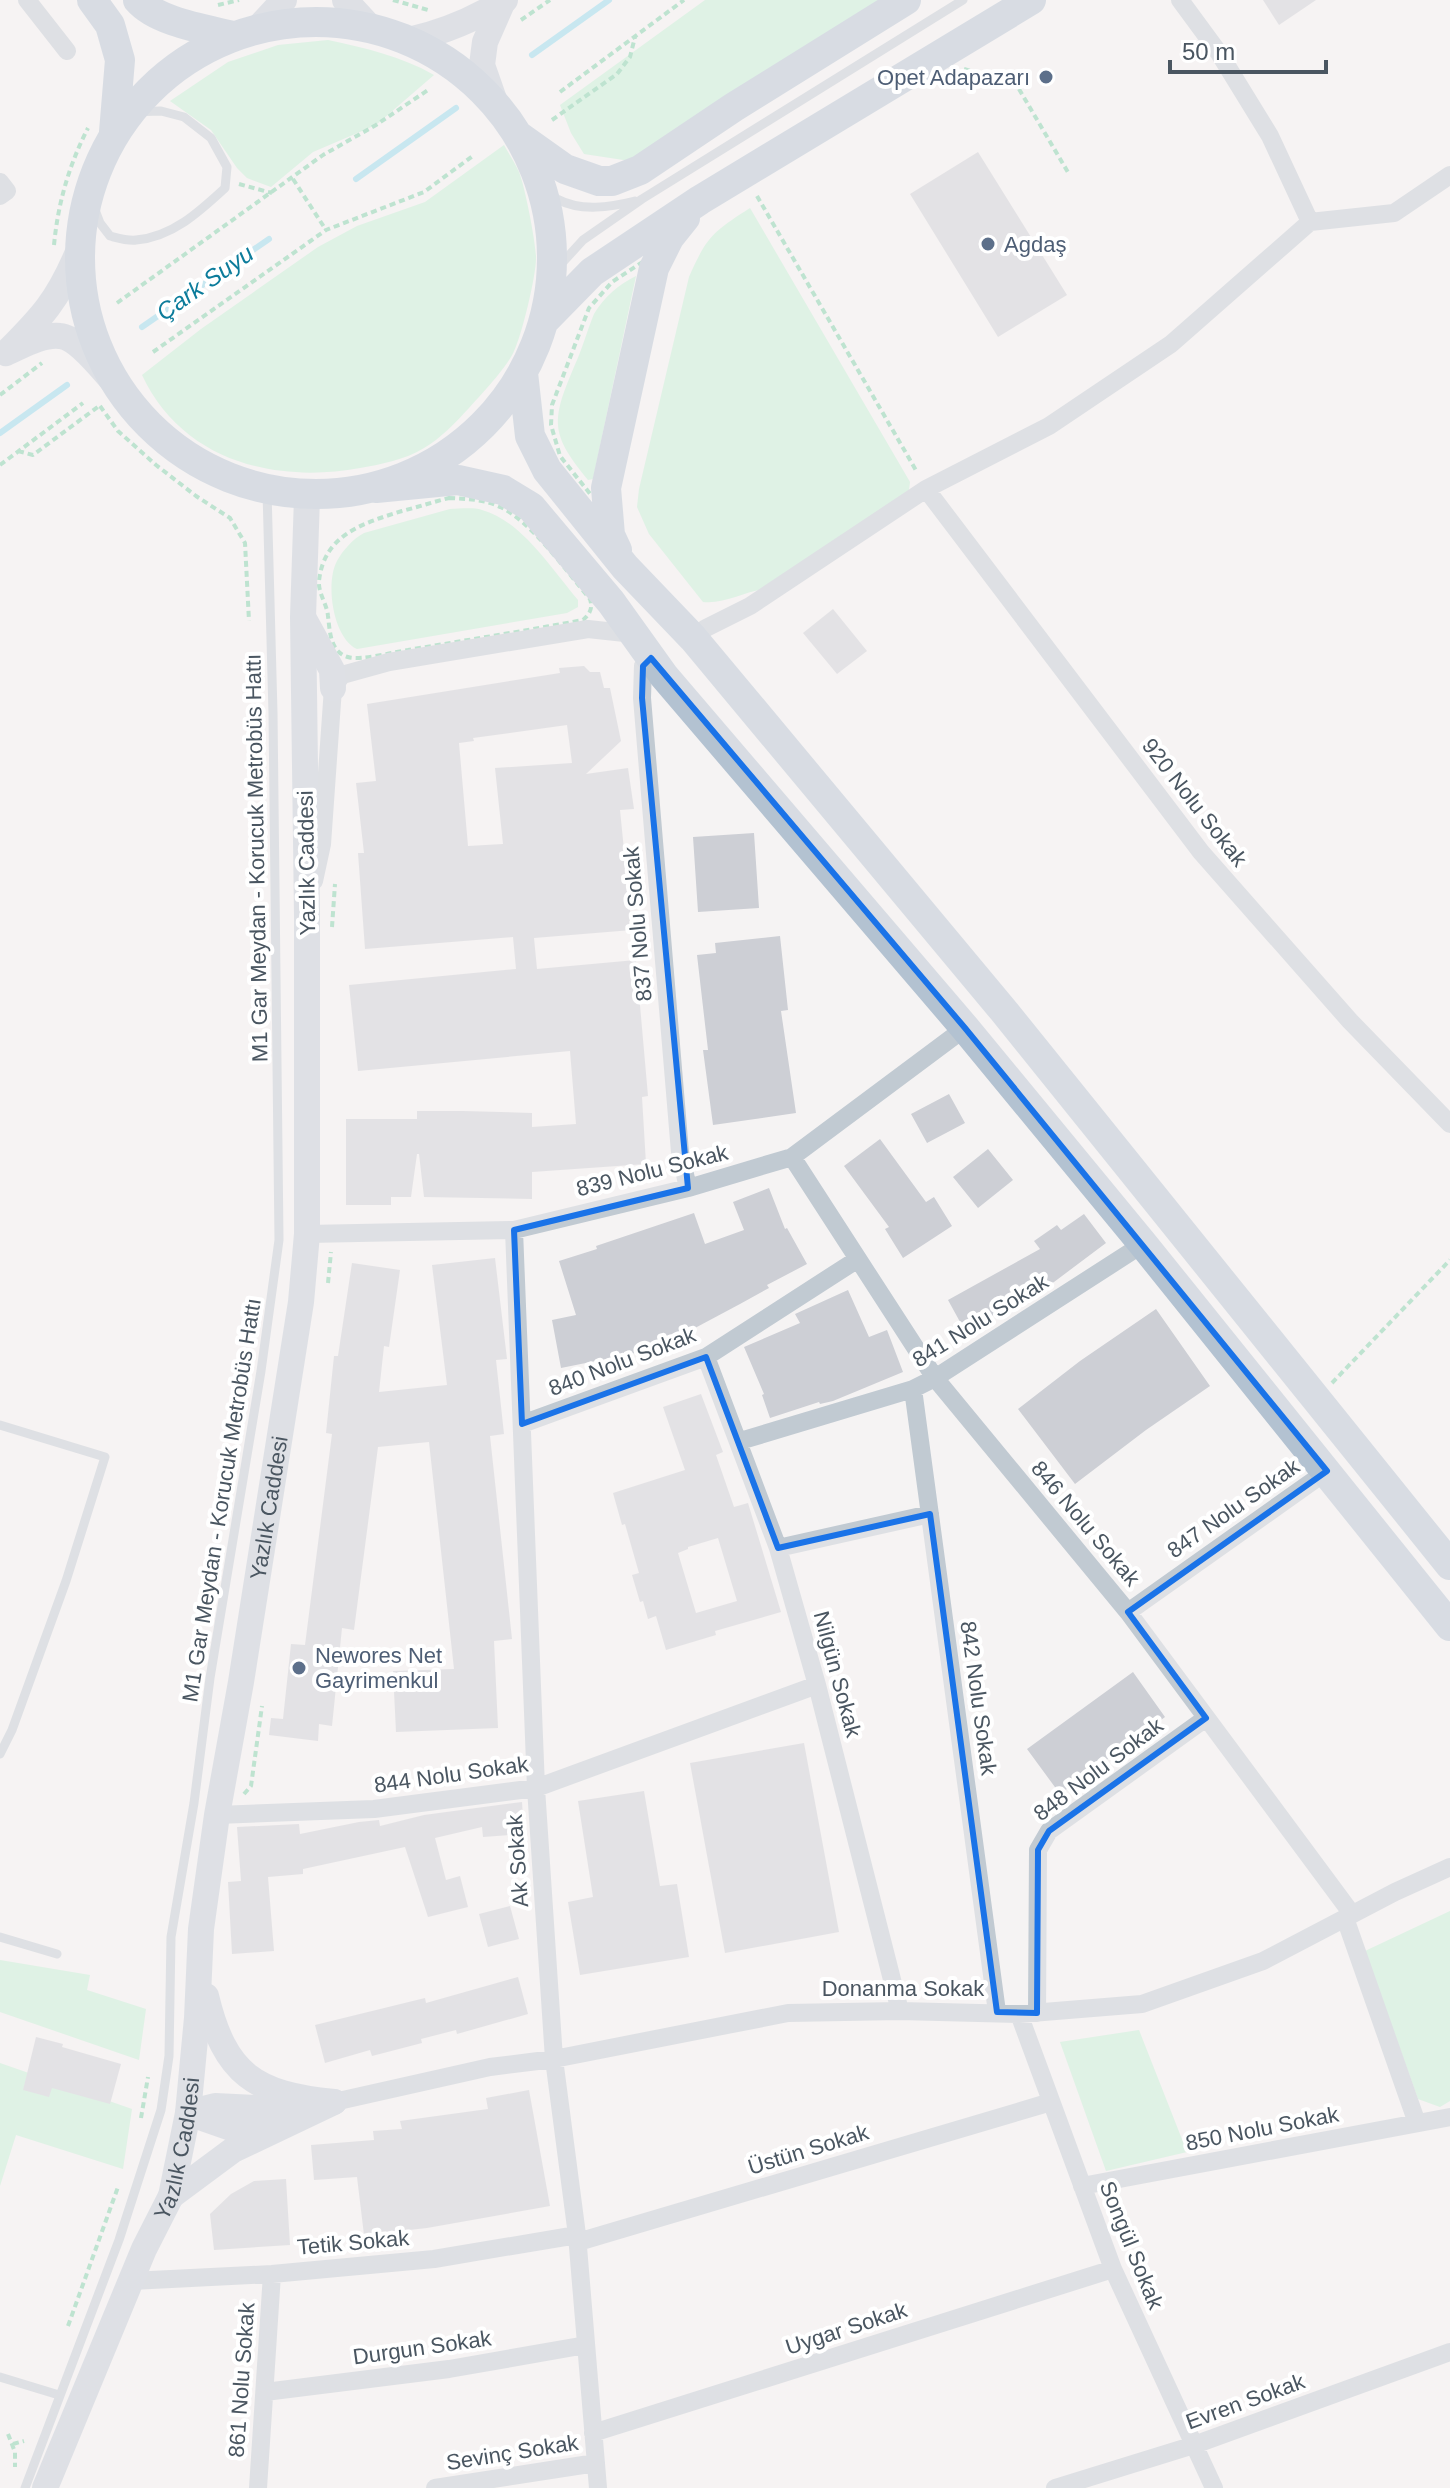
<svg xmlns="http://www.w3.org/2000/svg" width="1450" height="2488" viewBox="0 0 1450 2488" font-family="Helvetica,sans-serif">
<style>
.green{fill:#c3f1d5}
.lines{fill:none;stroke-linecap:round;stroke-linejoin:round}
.stream{stroke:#90daee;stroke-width:6}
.building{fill:#cdcfd5;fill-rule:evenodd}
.path{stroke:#7ad0a6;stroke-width:4;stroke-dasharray:6 4;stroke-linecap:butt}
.lane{stroke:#c1cad2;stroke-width:9}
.street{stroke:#c1cad2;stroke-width:18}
.secondary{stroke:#c1cbd6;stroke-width:26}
.primary{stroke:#b3c2d1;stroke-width:30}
.marked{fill:none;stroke:#1a73e8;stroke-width:6;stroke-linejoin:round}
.service-dot{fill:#5c6f8a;stroke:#fff;stroke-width:3}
.labels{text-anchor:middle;stroke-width:8;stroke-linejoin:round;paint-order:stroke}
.service-label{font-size:22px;fill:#4e5e75;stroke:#fff;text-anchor:start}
.street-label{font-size:22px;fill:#4a5661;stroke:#fff}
.water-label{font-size:24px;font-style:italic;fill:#0c7c9b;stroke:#fff}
</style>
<rect width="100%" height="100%" fill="#f5f3f3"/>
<path class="green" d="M705,0H886L630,161L584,154L571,133L560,105Z
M328,40C365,48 401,56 434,75L376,125L313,152L271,187L247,178L237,168L211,130L170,101L228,62L278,45Z
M504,145C509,154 515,163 519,172C525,187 535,239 536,256C537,272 522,335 514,351C508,366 481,395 469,408C456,422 440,439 424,448C404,460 382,464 360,468C273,484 182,460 142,375L201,329L318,247L357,226L425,202Z
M750,208L910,482L909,490L766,589C744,591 726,604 703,602L649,534L637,507L639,489L689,277C707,236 713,232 750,208Z
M636,276L593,479L588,480C550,434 551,421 574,367C582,350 587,331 594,314C605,296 618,285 636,276Z
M450,509C460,509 472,507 482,510C522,521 552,570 578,600V607L567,613L357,649C333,638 325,583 337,561C343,550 353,539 364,533Z
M1450,1911V2101L1440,2107L1418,2099L1365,1951Z
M0,1960L90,1975L87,1990L146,2009L139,2060L0,2012Z
M1139,2030L1187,2152L1106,2171L1060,2042Z
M0,2063L132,2109L123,2169L16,2135L0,2186Z"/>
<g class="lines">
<path class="stream" d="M532,55L609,0
M356,179L456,108
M142,327L269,239
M0,433L67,385"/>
</g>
<path class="building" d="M1263,0H1316L1279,25Z
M978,152L1067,295L998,337L910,194Z
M833,609L867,651L837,674L803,633Z
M584,666L590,672H600L604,688H610L621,741L586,774L628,768L634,809L620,810L632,930L534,938L537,969L636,960L648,1096L642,1097L646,1164L532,1172V1199L424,1197L419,1154H417L411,1197H391V1205H346V1119H417V1111H463L532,1113V1127L576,1124L570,1051L358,1071L349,985L516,969L513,937L365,949L358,853H364L356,783L376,781L367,704L560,673L559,668ZM567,725L572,763L495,768L503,844L468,846L459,743L474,741L473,738Z
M754,833L759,908L698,912L693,837Z
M780,936L788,1010L781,1011L796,1113L713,1125L703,1050H708L697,955L716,953L715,943Z
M949,1094L965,1123L927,1143L911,1114Z
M880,1139L926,1202L934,1197L952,1226L903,1258L885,1229L889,1227L844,1166Z
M988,1149L1013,1180L978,1208L953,1177Z
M769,1188L785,1229L787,1228L807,1264L767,1285L769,1288L740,1304L680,1336L682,1340L650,1350L561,1368L552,1320L576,1315L559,1261L597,1249L596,1246L694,1213L705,1244L744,1230L733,1202Z
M1084,1214L1106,1243L1054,1282L965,1331L948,1300L1040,1249L1034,1241L1057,1225L1061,1230Z
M495,1258L507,1359L496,1360L504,1434L490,1436L512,1639L494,1641L498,1728L396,1732L393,1671L454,1669L429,1442L378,1447L354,1630L342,1628L332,1726L319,1724L318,1741L269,1735L271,1718L283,1719L291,1644L305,1645L332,1434L326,1433L334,1356H338L352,1263L400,1270L389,1347L384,1346L379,1392L447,1385L432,1265Z
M848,1290L869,1337L887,1330L903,1372L833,1401L820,1404L819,1402L770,1418L762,1395L764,1394L744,1347L800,1323L795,1314Z
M1156,1309L1210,1386L1146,1430L1075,1484L1018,1409L1080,1361Z
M701,1394L723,1452L716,1455L734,1507L748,1503L781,1612L715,1631L716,1635L666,1650L656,1616L648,1619L643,1601L640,1602L632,1575L639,1573L625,1524L622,1525L613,1493L685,1470L663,1407ZM718,1538L737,1601L696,1613L678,1553L688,1549V1547Z
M1133,1672L1165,1717L1060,1794L1027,1749Z
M804,1743L839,1932L725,1953L690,1763Z
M644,1791L660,1886L677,1884L689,1957L580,1975L568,1902L593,1897L578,1801Z
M522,1802L524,1834L483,1837L482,1827L435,1838L446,1880L460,1876L468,1907L428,1917L405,1847L303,1869V1874L268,1877L274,1951L232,1954L228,1882L241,1881L237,1827L299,1824L300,1834L359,1822L379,1820L380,1826L424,1815Z
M510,1906L519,1939L488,1947L479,1914Z
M518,1977L528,2014L457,2034L456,2030L421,2039L422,2043L372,2056L370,2050L325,2063L315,2025L425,1998L426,2003Z
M36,2037L63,2044L62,2047L121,2064L110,2104L52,2088L49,2097L23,2090Z
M529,2090L550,2206L427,2228L364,2235L357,2177L314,2180L311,2145L374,2140L373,2131L402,2129L400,2121L488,2109L486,2098Z
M286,2179L290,2245L214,2250L210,2214L231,2194L254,2181Z"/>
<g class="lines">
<path class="path" d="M393,0L428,10
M218,5L239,0
M521,20L550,0
M964,69L1016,84L1069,174
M560,92L684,0
M552,120L617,74L630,57L635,37
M293,179L326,230
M239,184L272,193
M757,196L917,472
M54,245C58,203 69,165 88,128
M644,261L647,262L648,270L600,489L597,495H591L560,456L551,425L552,405L589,308L612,282Z
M117,303L323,155L376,125L428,90
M153,352L326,230L424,192L474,155
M0,395L42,363
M100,406L118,431L156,465L196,496L230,518L245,543L249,621
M18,451L33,455L99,406
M0,465L83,403
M449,498C466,499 482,499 498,506C530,519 567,572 590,599C593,608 590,614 583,620C525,631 467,640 408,650C393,652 361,661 348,657C330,652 330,632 328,616C327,604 318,593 319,581C324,534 364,523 402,511C418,507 433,502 449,498Z
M332,927L335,884
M328,1283L331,1252
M1332,1383L1450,1260
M244,1794L251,1786L262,1706
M141,2118L148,2077
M68,2326L118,2187
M8,2434L15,2452V2467
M13,2444L24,2441"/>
<path class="lane" d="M539,180C544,186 550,195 557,199C581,212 611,207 635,201
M89,194L100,223L110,236C118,238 128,241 136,240C172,237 199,212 225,188L227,167L211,138L184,117L161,111L129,112
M552,274L583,240L642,199L963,0
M0,1425L105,1457L66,1581L12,1730L0,1754
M0,1937L57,1954
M0,2377L59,2395
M25,2488L119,2240L161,2110L169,2056L171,1937L194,1803L210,1678L261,1371L279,1240L273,713L267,491"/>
<path class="street" d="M27,0L67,51
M1180,0L1219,53L1270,136L1310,222
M0,182L7,191L0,196
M926,489L1201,852L1350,1021L1450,1124
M693,638L706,628L750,606L926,489L1049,426L1171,344L1310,222L1394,213L1450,175
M651,658L643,666L642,698L680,1152L688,1188
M314,881L322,844L333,688L342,675L389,662L588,629L634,634
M792,1157L935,1378L1128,1612L1352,1914
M514,1230L536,1788L554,2059L577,2235L598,2488
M307,1234L514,1230L688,1188L792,1157L965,1028
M706,1357L778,1548L817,1685L900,2011
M913,1389L997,2012
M522,1424L706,1357L858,1259
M740,1441L913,1389L935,1378L1143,1244
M778,1548L930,1514
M1128,1612L1327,1471
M217,1815L374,1809L536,1788L817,1685
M1345,1918L1417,2123
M1037,2013L1038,1850L1049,1831L1206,1718
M1019,2014L1113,2269L1214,2488
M334,2102L490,2067L554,2059L788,2013L900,2011L1019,2014L1142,2004L1263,1961L1395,1892L1450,1867
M1082,2186L1450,2117
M578,2242L1051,2102
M131,2281L272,2274L434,2259L577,2235
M265,2392L449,2369L586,2345
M593,2433L1113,2269
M258,2488L272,2274
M435,2488L596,2463
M1055,2488L1194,2445L1450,2352"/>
<g class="secondary">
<path d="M345,0L370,27"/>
<path d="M258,28L284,0"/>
<path d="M409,40C444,32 474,20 505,0"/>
<path d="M496,105L482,65L485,42L503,1"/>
<path d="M78,252C58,300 42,317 6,353C22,346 42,334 60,336C78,337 104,372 116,385"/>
<path d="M304,619L332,670L333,688"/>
<path d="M206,1996C225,2075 255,2094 334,2102"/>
<path d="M191,2112L215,2106L279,2109"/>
<path d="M188,2113L231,2128L274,2123"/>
<path d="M171,2196L233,2150L334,2102"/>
<path id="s1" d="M45,2488L144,2249L171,2196L188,2113L197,2018L201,1929L217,1815L241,1682L301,1302L307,1234V915L303,617L307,497"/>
</g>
<path class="primary" d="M92,0L110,25L120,60L114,132
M138,0C157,22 205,29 233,36
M80 258a236 236 0 1 1 472 0a236 236 0 1 1-472 0Z
M520,137L565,169L599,181H612L640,170L734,107L906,0
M544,321L592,272L700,200L1031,0
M523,373L530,436L547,470L625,567L693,638L1003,1010L1450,1565
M376,488L458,480L503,490L531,507L611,602L664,676L965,1028L1143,1244L1450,1626
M617,550L610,535L606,488L654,268L669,238L685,218"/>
</g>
<path d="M0 0H1450V2488H0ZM651,658L965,1028L1327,1471L1128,1612L1206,1718L1049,1831L1038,1850L1037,2013L997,2012L930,1514L778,1548L706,1357L522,1424L514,1230L688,1188L642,698L643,666Z" fill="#f5f3f3" fill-opacity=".55" fill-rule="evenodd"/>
<path class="marked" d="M651,658L965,1028L1327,1471L1128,1612L1206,1718L1049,1831L1038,1850L1037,2013L997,2012L930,1514L778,1548L706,1357L522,1424L514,1230L688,1188L642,698L643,666Z"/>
<g class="service-dot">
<circle cx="1046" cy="77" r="8"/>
<circle cx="988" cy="244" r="8"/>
<circle cx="299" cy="1668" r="8"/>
</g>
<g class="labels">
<g class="service-label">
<text x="1030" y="85" text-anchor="end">Opet Adapazarı</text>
<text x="1004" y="252">Agdaş</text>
<text x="315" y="1663">Newores Net<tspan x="315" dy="25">Gayrimenkul</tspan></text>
</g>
<g class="street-label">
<text transform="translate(1195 802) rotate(52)" y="8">920 Nolu Sokak</text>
<text transform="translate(256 858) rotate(-91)" y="8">M1 Gar Meydan - Korucuk Metrobüs Hattı</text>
<text transform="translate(306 863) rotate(-91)" y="8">Yazlık Caddesi</text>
<text transform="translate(637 924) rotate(-95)" y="8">837 Nolu Sokak</text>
<text transform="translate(652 1170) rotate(-14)" y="8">839 Nolu Sokak</text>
<text transform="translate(980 1320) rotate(-32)" y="8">841 Nolu Sokak</text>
<text transform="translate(622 1361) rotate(-21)" y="8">840 Nolu Sokak</text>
<text transform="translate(221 1500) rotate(-81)" y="8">M1 Gar Meydan - Korucuk Metrobüs Hattı</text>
<text dy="8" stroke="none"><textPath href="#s1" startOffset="1014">Yazlık Caddesi</textPath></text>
<text transform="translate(1233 1508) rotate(-35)" y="8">847 Nolu Sokak</text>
<text transform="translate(1086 1523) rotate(50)" y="8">846 Nolu Sokak</text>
<text transform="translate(838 1674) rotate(75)" y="8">Nilgün Sokak</text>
<text transform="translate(979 1698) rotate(82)" y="8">842 Nolu Sokak</text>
<text transform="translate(1098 1769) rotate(-37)" y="8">848 Nolu Sokak</text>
<text transform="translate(451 1774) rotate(-8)" y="8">844 Nolu Sokak</text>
<text transform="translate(517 1861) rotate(-94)" y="8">Ak Sokak</text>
<text x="903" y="1996">Donanma Sokak</text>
<text transform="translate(1262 2128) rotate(-11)" y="8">850 Nolu Sokak</text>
<text dy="8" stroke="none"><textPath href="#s1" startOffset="366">Yazlık Caddesi</textPath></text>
<text transform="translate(808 2149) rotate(-17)" y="8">Üstün Sokak</text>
<text transform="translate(353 2242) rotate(-5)" y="8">Tetik Sokak</text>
<text transform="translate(1132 2245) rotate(68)" y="8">Songül Sokak</text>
<text transform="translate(846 2328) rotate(-18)" y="8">Uygar Sokak</text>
<text transform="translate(422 2347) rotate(-8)" y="8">Durgun Sokak</text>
<text transform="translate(241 2380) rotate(-86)" y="8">861 Nolu Sokak</text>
<text transform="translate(1245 2401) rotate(-20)" y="8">Evren Sokak</text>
<text transform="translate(512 2452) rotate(-9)" y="8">Sevinç Sokak</text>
</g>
<g class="water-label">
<text transform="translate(205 283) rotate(-35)" y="8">Çark Suyu</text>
</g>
</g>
<path d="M1170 60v12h156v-12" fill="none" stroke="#4a5661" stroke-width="4"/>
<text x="1182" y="60" font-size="24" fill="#4a5661" stroke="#ffffff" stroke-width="6" paint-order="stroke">50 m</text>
</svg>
